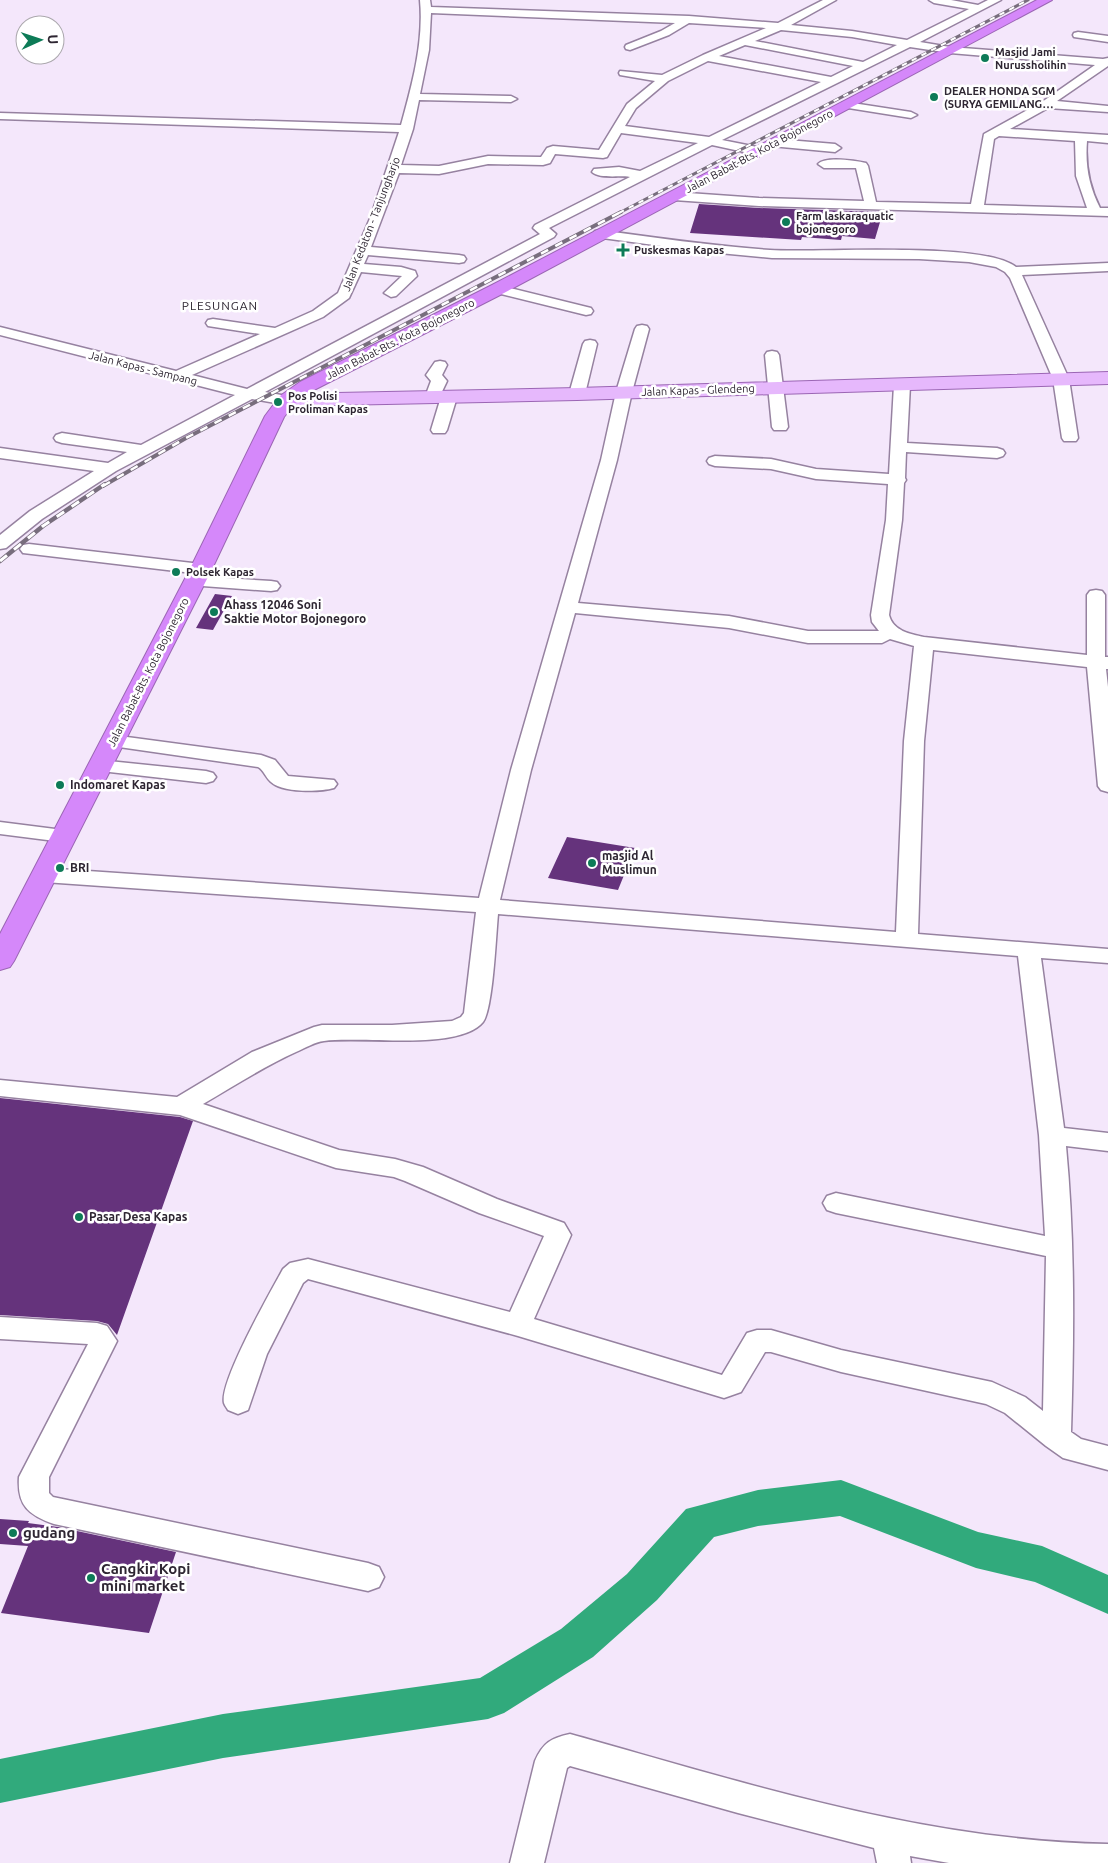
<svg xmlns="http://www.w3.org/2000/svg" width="1108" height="1863" viewBox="0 0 1108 1863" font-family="Ubuntu,sans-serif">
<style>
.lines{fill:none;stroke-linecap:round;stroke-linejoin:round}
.river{fill:#31aa7c;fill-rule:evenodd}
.building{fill:#65337c}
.minor-casing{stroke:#9682a0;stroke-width:3}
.major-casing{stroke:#9b66b4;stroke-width:2}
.highway-casing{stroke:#9b66b4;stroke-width:2}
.minor{fill:#fff;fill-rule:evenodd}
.major{fill:#e6b8fc;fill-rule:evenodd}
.highway{fill:#d588fa;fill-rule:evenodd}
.rail-far2-casing{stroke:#786e7d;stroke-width:3}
.rail-far1-casing{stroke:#786e7d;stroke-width:4}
.rail-casing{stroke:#786e7d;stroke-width:4.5}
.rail-far2{stroke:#fff;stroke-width:2;stroke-dasharray:5.5;stroke-linecap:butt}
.rail-far1{stroke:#fff;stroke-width:2.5;stroke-dasharray:8;stroke-linecap:butt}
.rail{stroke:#fff;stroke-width:3;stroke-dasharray:9;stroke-linecap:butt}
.poi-dot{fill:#0d7b57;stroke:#fff;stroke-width:2}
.labels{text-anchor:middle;stroke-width:5;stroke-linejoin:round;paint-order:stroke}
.far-poi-label{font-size:11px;font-weight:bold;fill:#2e2632;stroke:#fff;text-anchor:start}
.far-street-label{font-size:11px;fill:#2e2632;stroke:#fff}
.far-quarter-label{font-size:12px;letter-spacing:1px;fill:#2e2632;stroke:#fff}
.poi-label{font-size:12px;font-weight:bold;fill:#2e2632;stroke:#fff;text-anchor:start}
.near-poi-label{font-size:15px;font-weight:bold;fill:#2e2632;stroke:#fff;text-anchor:start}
</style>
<rect width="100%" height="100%" fill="#f4e7fb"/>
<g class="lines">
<path class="river" d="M841,1480L978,1532L1042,1546L1108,1575V1614L1035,1582L976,1568L840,1516L758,1526L714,1537L657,1600L593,1657L504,1713L488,1719L223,1758L0,1803V1759L223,1714L480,1678L561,1629L627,1574L686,1509L758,1490Z"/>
</g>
<path class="building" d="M699,204L759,208L883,212L875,239L842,236L841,240L802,237L801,240L690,233Z
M215,594L232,596L213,630L196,628Z
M567,837L635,848L618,890L548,878Z
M0,1098L180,1117L193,1121L117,1335L108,1324L97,1321L0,1315Z
M0,1519L29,1521L28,1523L58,1527L176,1552L149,1633L1,1613L28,1546L0,1544Z"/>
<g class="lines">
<g class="minor-casing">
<path id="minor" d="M420,0H430L431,7L689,16L778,23L823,0H836L791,25L852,31L907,40L969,9L934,3L929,0H951L978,5L988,0H1001L920,42L950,47L1103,59L1108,58V66L1057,101L1108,106V112L1048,108L1010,129L1108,135V143L1087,141C1085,166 1089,186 1100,208H1108V216L759,206L674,200L668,196L674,192L759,198L864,201L856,168H824L818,164C826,156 856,161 866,163L868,166L876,202L971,204L984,134L1042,102L1095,65L950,53L910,47L722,140L762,148L764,151L762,154L758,155L712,145L549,228L556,234L554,237L265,392L292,397L295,400L292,403L287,405L252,399L116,471L42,519L6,548L0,549V535L30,511L94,471L0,458V448L108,463L127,452L62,443L56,441L54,438L56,435L62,433L141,445L235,395L0,335V327L176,371L260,334L208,326L206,323L208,320L213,319L275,328L313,311L338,293L371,216L399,132L0,119V113L401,125C412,85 424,42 420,0ZM431,13L675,23L661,31L626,45L625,47L626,49L630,50L669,35L689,23L766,28L703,55L662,75L620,71L619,73L620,75L655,81L627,104L599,150L553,146L547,148L541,157L488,156L439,166L401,165L413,129L419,100L511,102L517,99L511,96L420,94L429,50ZM781,30L852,37L897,45L863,62L755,41ZM745,45L853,66L831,77L719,56ZM708,61L821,82L709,137L625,126L636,108L668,81ZM621,133L698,143L640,171L619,167L594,169L592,172C599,179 619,175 630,177L535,225L533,228L540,234L247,389L192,375L323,317L349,298L361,272L402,276L384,293L391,297L396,296L417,276L415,271L401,267L364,264L368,255L459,263L464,262L466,259L464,256L459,255L371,247L399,173L439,174L488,164L543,165L550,163L555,154L603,158L607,157ZM999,136L1075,141L1076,176L1087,208L984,205L994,139Z
M1078,32L1108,36V42L1074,37L1073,35L1074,33Z
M846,102L911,112L917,115L911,118L842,107L840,105L842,103Z
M775,139L835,144L841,148L835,152L771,146L769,143Z
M600,230C657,238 713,246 770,250C819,253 984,241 1016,267L1108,263V271L1022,275L1069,379L1078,438L1076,441H1064L1062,438L1053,379L1010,278L1005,272L996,267L969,262L919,259L772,258L698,251L595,237L593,234L595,231Z
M498,285L591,308L593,311L591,314L586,315L493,292L491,289L493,286Z
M642,325L647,326L649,329L632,392L617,460L578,603L729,616L808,631H879L872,622L871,615L886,520L888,484L816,479L771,469L715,466L709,464L707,461L709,458L715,456L771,459L816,469L889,474L894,385L897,382H907L910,385L907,443L997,448L1003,450L1005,453L1003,456L997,458L906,452L905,478L906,480L904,483L902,520L889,615C893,631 910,634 924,637L1087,655V595L1090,591L1096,590L1102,591L1105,595V657H1108V669H1106L1108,687V792L1101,790L1098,786L1087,667L933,650L924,741L918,934L1108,949V963L1041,958L1064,1128L1108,1133V1151L1066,1146C1075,1241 1074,1336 1071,1432L1081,1439L1108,1446V1470L1063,1458L1046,1446L1005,1413L986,1404L841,1372L771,1352H765L741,1392L724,1398L518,1336L308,1279L303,1283L267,1354L248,1410L238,1414L228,1410C227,1408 225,1406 224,1403C219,1382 271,1291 283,1269L290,1263L308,1259L510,1312L544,1236L479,1213L405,1181L394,1177L336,1168L180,1115L0,1096V1080L177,1097L252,1052L314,1027L322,1025H392L452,1021L461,1017L464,1013L476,912L44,882L36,880L33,875L36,870L44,868L479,898L511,770L601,460L616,392L635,329L637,326ZM575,613L729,628L808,643H882L890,639L914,646L904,741L896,932L500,900L531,770ZM498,914L1018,956L1039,1135L1045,1236L836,1193L827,1196L823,1203L827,1210L836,1213L1046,1256L1043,1411L1025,1397L992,1382L841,1350L771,1330H757L747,1333L722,1375L534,1319L571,1235L564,1223L497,1199L423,1167L395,1159L339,1150L203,1104C234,1086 263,1067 296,1052C305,1048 315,1042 324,1041C361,1036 460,1051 483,1022C493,1009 496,934 498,914Z
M590,340L595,341L597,344L585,394L582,397H572L569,394L583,344L585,341Z
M772,351L777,352L779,355L788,427L786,430H774L772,427L765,355L767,352Z
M440,361L445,362L447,365L442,375L447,381L438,400H428L425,397L431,381L426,375L435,362Z
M449,392L454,394L457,397L447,430L445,433H433L431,430L441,397L444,394Z
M29,544L201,564L207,565L210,569L207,573L201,574L23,553L20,549L23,545Z
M195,576L271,581L277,582L280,586L277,590L271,591L189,585L186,581L189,577Z
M112,735L261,755L275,760L288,776L334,780L337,784L334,788C320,792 282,793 271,782C265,777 264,770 258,767L105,745L102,741L105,737Z
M99,760L206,771L213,773L216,777L213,781L206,783L92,770L89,766L92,762Z
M0,822L63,830L71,831L74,836L71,841L63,842L0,834Z
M0,1317L97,1323L107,1326L117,1341L49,1477V1493L53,1497L368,1563L379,1567L384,1577L379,1587L368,1591L54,1524C29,1515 17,1506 19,1477L88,1344L0,1339Z
M570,1734C746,1783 924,1841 1108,1844V1863H949L910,1856L911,1863H877L874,1848L738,1813L570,1766L567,1768L544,1863H510L535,1761C543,1743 551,1738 570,1734Z"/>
</g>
<g class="major-casing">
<path id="major" d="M1108,372V384L577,400L287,406L280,404L278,400L280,396L287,394L577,388Z"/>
</g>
<g class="highway-casing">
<path id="highway" d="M1037,0H1052L504,293L314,390L294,404L284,417L212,569L14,961L10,967L0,970V934L190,569L265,416L280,396L300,382L492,285Z"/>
</g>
<use href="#minor" class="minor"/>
<use href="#major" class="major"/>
<use href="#highway" class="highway"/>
<g class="rail-far2-casing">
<path id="rail-far2" d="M619,213L1028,0"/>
</g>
<g class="rail-far1-casing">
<path id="rail-far1" d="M103,486L186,438L621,212"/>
</g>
<g class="rail-casing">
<path id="rail" d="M0,561L43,526L105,484"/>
</g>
<use href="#rail-far2" class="rail-far2"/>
<use href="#rail-far1" class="rail-far1"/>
<use href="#rail" class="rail"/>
</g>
<g class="poi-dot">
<circle cx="985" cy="58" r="5"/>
<circle cx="934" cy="97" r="5"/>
<circle cx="786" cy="222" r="5"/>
<path d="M620.5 242.5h5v5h5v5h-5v5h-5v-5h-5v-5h5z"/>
<circle cx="278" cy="402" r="5"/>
<circle cx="176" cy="572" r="5"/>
<circle cx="214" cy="612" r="5"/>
<circle cx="60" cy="785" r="5"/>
<circle cx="592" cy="863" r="5"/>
<circle cx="60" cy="868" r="5"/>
<circle cx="79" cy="1217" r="5"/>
<circle cx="13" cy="1533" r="5"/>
<circle cx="91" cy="1578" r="5"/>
</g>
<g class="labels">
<g class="far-poi-label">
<text x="995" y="56">Masjid Jami<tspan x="995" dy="13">Nurussholihin</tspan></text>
<text x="944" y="95">DEALER HONDA SGM<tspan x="944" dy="13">(SURYA GEMILANG…</tspan></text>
<text x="796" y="220">Farm laskaraquatic<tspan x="796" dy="13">bojonegoro</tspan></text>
<text x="634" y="254">Puskesmas Kapas</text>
<text x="288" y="400">Pos Polisi<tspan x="288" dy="13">Proliman Kapas</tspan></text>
<text x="186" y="576">Polsek Kapas</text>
</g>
<g class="far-street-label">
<text transform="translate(759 151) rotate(-28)" y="4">Jalan Babat-Bts. Kota Bojonegoro</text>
<text transform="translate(371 224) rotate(-69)" y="4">Jalan Kedaton - Tanjungharjo</text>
<text transform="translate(400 339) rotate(-27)" y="4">Jalan Babat-Bts. Kota Bojonegoro</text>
<text transform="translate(143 368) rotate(14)" y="4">Jalan Kapas - Sampang</text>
<text transform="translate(698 390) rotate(-2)" y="4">Jalan Kapas - Glendeng</text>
<text transform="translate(148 672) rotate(-63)" y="4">Jalan Babat-Bts. Kota Bojonegoro</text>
</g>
<g class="far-quarter-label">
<text x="220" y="310">PLESUNGAN</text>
</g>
<g class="poi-label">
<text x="224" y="609">Ahass 12046 Soni<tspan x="224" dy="14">Saktie Motor Bojonegoro</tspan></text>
<text x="70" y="789">Indomaret Kapas</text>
<text x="602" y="860">masjid Al<tspan x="602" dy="14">Muslimun</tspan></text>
<text x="70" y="872">BRI</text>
<text x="89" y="1221">Pasar Desa Kapas</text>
</g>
<g class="near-poi-label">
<text x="23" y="1538">gudang</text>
<text x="101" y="1574">Cangkir Kopi<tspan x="101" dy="17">mini market</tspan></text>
</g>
</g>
<g transform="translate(40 40) rotate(87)"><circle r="24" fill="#ffffff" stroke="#aba8ad"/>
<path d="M0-4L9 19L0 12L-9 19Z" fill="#0d7b57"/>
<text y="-8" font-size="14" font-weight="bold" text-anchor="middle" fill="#2e2632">U</text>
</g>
</svg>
